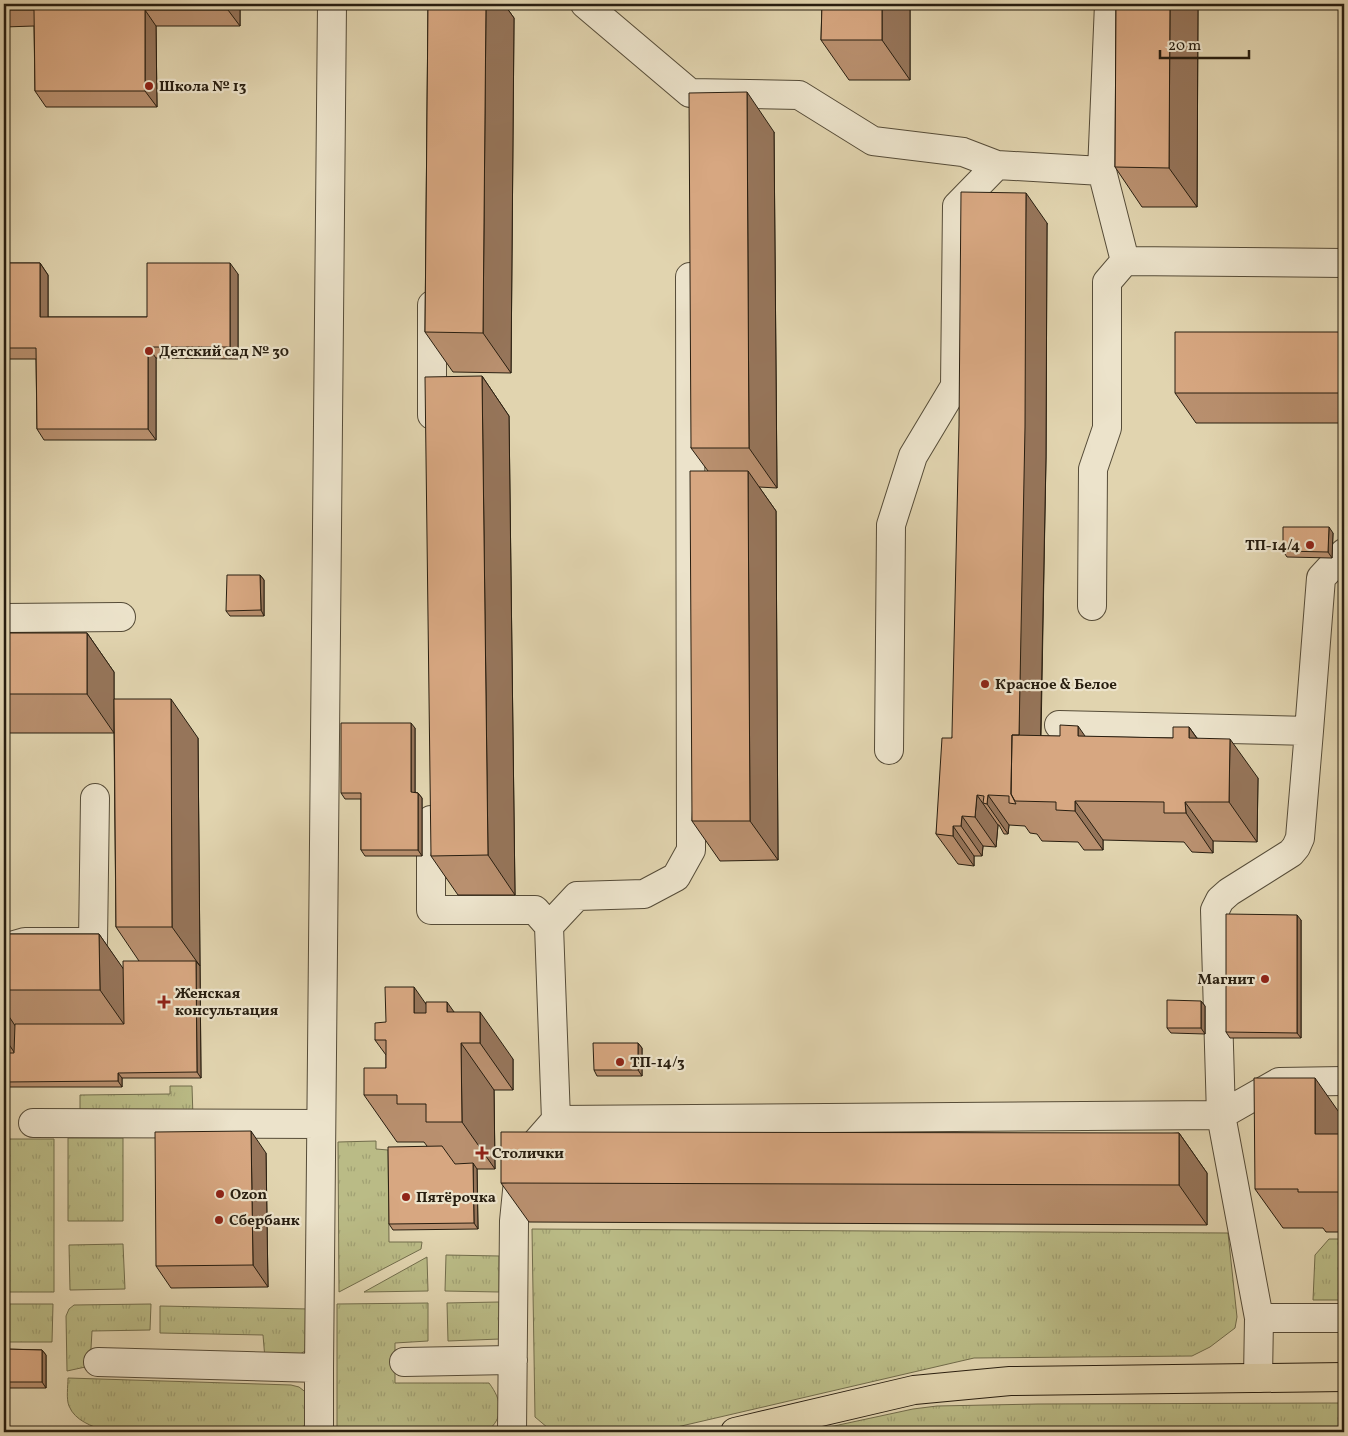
<svg xmlns="http://www.w3.org/2000/svg" width="1348" height="1436" viewBox="0 0 1348 1436" font-family="Vollkorn,serif">
<style>
.grass{fill:url(#grass-tufts);stroke:#716c4b}
.lines{fill:none;stroke-linecap:round;stroke-linejoin:round}
.minor-casing{stroke:#564c38;stroke-width:30}
.major-casing{stroke:#281e10;stroke-width:30}
.minor{stroke:#ece3cb;stroke-width:28}
.major{stroke:#e1d4af;stroke-width:28}
.wall{fill:#b9906f;stroke:#281e10}
.shaded-wall{fill:#96755a;stroke:#281e10}
.building{fill:#d7a781;stroke:#281e10}
.poi-dot{fill:#8f2418;stroke:#ece3cb;stroke-width:2}
.labels{text-anchor:middle;stroke-width:4.5;stroke-linejoin:round;paint-order:stroke}
.poi-label{font-size:15px;font-weight:bold;fill:#281e10;stroke:#ece3cb;text-anchor:start}
</style>
<defs>
<pattern id="grass-tufts" width="24" height="20" patternUnits="userSpaceOnUse" patternTransform="scale(1.25)"><rect width="24" height="20" fill="#babb86"/><path d="M3 7l-1-3M5 7V3M7 7l1-3M15 17l-1-3M17 17v-4M19 17l1-3" fill="none" stroke="#a0a073"/></pattern>
</defs>
<rect width="100%" height="100%" fill="#e1d4af"/>
<filter id="stains"><feTurbulence type="fractalNoise" baseFrequency=".004" numOctaves="4"/><feColorMatrix values="0 0 0 0 .2 0 0 0 0 .09 0 0 0 0 .02 0 0 0 .5 -.17"/></filter>
<radialGradient id="worn" r=".72"><stop offset=".6" stop-color="#630" stop-opacity="0"/><stop offset="1" stop-color="#630" stop-opacity=".3"/></radialGradient>
<path class="grass" d="M170,1086H192L193,1118L80,1120V1095L170,1094Z
M68,1138H123V1221H68Z
M4,1139H54V1292H4Z
M376,1141V1149L388,1150L389,1242H422L421,1249L339,1292L338,1142Z
M532,1229L1228,1233L1237,1317L1235,1328L1210,1347L1192,1356L974,1358L677,1427L548,1428L535,1417Z
M1329,1239H1344V1300H1313L1315,1255Z
M123,1244L125,1289L70,1290L69,1245Z
M446,1255L499,1256V1292L445,1291Z
M427,1257L428,1291L364,1292Z
M499,1302L500,1339L448,1341L447,1303Z
M428,1303V1341L395,1343V1383H489C502,1400 505,1418 486,1432H337V1304Z
M4,1304H53L52,1342H4Z
M151,1304L150,1330L92,1331L90,1366L67,1371L66,1316L69,1309L74,1305Z
M160,1306L309,1309L308,1345L305,1351L289,1361L265,1359L263,1335L160,1333Z
M68,1378L291,1385L299,1387L308,1394V1424L292,1431H105C92,1426 75,1421 69,1406C66,1399 68,1386 68,1378Z
M1344,1403V1432H806L913,1409L937,1406L1038,1404Z"/>
<g class="lines">
<g class="minor-casing">
<path id="minor" d="M585,4L690,93L799,95L873,141L963,152L997,165L1102,171
M1109,4L1102,171L1125,261L1344,263
M432,415V305
M1092,606L1093,469L1107,428V282L1125,261
M4,618L121,617
M1059,725L1309,731L1300,838L1296,847L1291,853L1229,892L1220,900L1215,910L1221,1115L1279,1082L1344,1081
M1309,731L1321,578L1344,553
M889,750L891,525L913,456L955,386L957,206L997,165
M431,820V910H535L549,926L556,1120
M549,926L577,896L644,894L676,877L691,850L690,277
M4,948L25,942H93L95,798
M33,1123L321,1124
M1259,1318H1344
M98,1362L319,1368V1432
M404,1362L513,1360
M319,1368L332,4
M512,1432L514,1221L520,1161L556,1120L1221,1115L1259,1318L1258,1378"/>
</g>
<g class="major-casing">
<path id="major" d="M735,1432L914,1390L1010,1381L1344,1377"/>
</g>
<use href="#minor" class="minor"/>
<use href="#major" class="major"/>
</g>
<path class="wall" d="M4,4H240V26H156L157,107H46L35,91L34,26L4,27Z
M428,4H504L514,18L511,373L453,372L425,332Z
M822,4H910V80H849L821,40Z
M1116,4H1198L1197,207H1142L1115,167Z
M774,132L777,488L759,487L776,511L778,860L720,861L692,821L708,471L691,448Z
M1047,223L1046,457L1041,736L1173,738L1189,727L1197,738L1258,778L1257,842L1213,841V853L1192,852L1184,842L1103,840V850H1084L1078,842L1042,841L1037,834L1030,833L1025,826L1009,825L1008,834H1004L999,825H998L996,847L983,846L982,856H974V866L958,864L936,834L952,738Z
M4,263H40L48,275V317H147L238,274V359L156,358V440H44L37,429L36,359H4Z
M1344,332V423H1196L1175,393Z
M482,376L509,416L515,895H458L431,856Z
M1333,533L1332,558L1287,557L1283,551Z
M260,575L264,580V616H230L226,611Z
M4,633H87L114,672V699L198,738L201,1078H122V1087H4V934H99L123,969L139,961L116,927L114,733H4Z
M415,728V792L418,793L422,798V856H365L361,850V799H345L341,793Z
M1301,920V1038H1230L1226,1032Z
M1201,1001L1205,1006V1034L1171,1033L1167,1028Z
M426,1003L454,1012L513,1059V1090H494L495,1169H477L478,1229L393,1230L389,1224L427,1146L424,1142H397L364,1095L386,1068V1055L375,1040L386,1022Z
M638,1043L642,1048V1076H597L594,1070Z
M1343,1118V1134H1344V1232H1326L1323,1228H1283L1255,1189Z
M1179,1133L1207,1173V1225L529,1222L501,1183Z
M266,1153L268,1287L171,1288L156,1266Z
M4,1349L42,1350L46,1355V1388H4Z"/>
<path class="shaded-wall" d="M228,4H240V26L228,10Z
M486,4H504L514,18L511,373L483,333Z
M882,4H910V80L882,40Z
M1170,4H1198L1197,207L1169,168Z
M145,10L156,26L157,107L145,91Z
M747,92L774,132L777,488L749,448Z
M1026,193L1047,223L1046,457L1040,764L1019,737Z
M40,263L48,275V328L40,317Z
M230,263L238,274V359L230,347Z
M148,347L156,358V440L148,429Z
M482,376L509,416L515,895L488,855Z
M748,471L776,511L778,860L750,821Z
M1329,527L1333,533L1332,558L1328,552Z
M260,575L264,580V616L261,610Z
M87,633L114,672V733L87,694Z
M171,699L198,738L200,966L172,927Z
M411,723L415,728V798L411,792Z
M1078,726L1106,766L1078,736Z
M1189,727L1217,767L1189,738Z
M1230,739L1258,778L1257,842L1229,802Z
M418,793L422,798V856L418,850Z
M977,795L998,825L996,847L975,817Z
M988,795L1009,825L1008,834L987,804Z
M1075,801L1103,840V850L1075,811Z
M1185,802L1213,841V853L1186,813Z
M962,816L983,846L982,856L961,826Z
M953,826L974,856V866L953,836Z
M1297,915L1301,920V1038L1297,1033Z
M99,934L127,974L128,1030L100,990Z
M196,961L200,966L201,1078L197,1072Z
M414,987L447,1034L414,1013Z
M1201,1001L1205,1006V1034L1201,1028Z
M447,1002L476,1043L447,1012Z
M4,1009L18,1030V1058L4,1037Z
M480,1012L513,1059V1090L480,1043Z
M461,1043L494,1090L495,1169L462,1122Z
M638,1043L642,1048V1076L638,1070Z
M118,1073L122,1078V1087L118,1081Z
M1315,1078L1343,1118V1174L1315,1134Z
M251,1131L266,1153L268,1287L253,1265Z
M1179,1133L1207,1173V1225L1179,1185Z
M473,1163L477,1169L478,1229L474,1223Z
M42,1350L46,1355V1388L42,1382Z"/>
<path class="building" d="M4,4H228V10H145V91H35L34,10H4Z
M428,4H486L483,333L425,332Z
M822,4H882V40H821Z
M1116,4H1170L1169,168L1115,167Z
M747,92L749,448H691L689,93Z
M961,192L1026,193L1025,427L1019,735H1012L1011,794L1016,804L1009,803V796L988,795L987,804L983,803L984,796L977,795L975,817L962,816L961,826H953V836L936,834L942,738H952V733L959,426Z
M4,263H40V317H147V263H230V347H148V429H37L36,348H4Z
M1175,332H1344V393H1175Z
M482,376L488,855L431,856L425,377Z
M690,471H748L750,821H692Z
M1283,527H1329L1328,552L1283,551Z
M227,575H260L261,610L226,611Z
M1344,592V742H1342Z
M4,633H87V694H4Z
M114,699H171L172,927H116Z
M341,723H411V792L418,793V850H361V793H341Z
M1060,725L1078,726V736L1173,738V727H1189V738L1230,739L1229,802H1185L1186,813H1164V802L1075,801V811L1056,810V802L1015,801L1011,794L1012,735L1060,736Z
M1226,914L1297,915V1033L1226,1032Z
M4,934H99L100,990H4Z
M123,961H196L197,1072L118,1073V1081L4,1082V1053H14L15,1024H124Z
M385,987H414V1013H426V1002H447V1012H480V1043H461L462,1122H426V1104H397V1095H364V1068H386V1040H375V1023L386,1022Z
M1167,1000L1201,1001V1028H1167Z
M593,1043H638V1070H594Z
M1254,1078H1315V1134H1344V1192H1298V1189H1255Z
M251,1131L253,1265L156,1266L155,1132Z
M501,1132L1179,1133V1185L501,1183Z
M442,1146L455,1164L473,1163L474,1223L389,1224L388,1147Z
M4,1349L42,1350V1382H4Z"/>
<g class="poi-dot">
<circle cx="149" cy="86" r="5"/>
<circle cx="149" cy="351" r="5"/>
<circle cx="1310" cy="545" r="5"/>
<circle cx="985" cy="684" r="5"/>
<circle cx="1265" cy="979" r="5"/>
<path d="M161.5 994.5h5v5h5v5h-5v5h-5v-5h-5v-5h5z"/>
<circle cx="620" cy="1062" r="5"/>
<path d="M479.5 1145.5h5v5h5v5h-5v5h-5v-5h-5v-5h5z"/>
<circle cx="220" cy="1194" r="5"/>
<circle cx="406" cy="1197" r="5"/>
<circle cx="219" cy="1220" r="5"/>
</g>
<g class="labels">
<g class="poi-label">
<text x="159" y="91">Школа № 13</text>
<text x="159" y="356">Детский сад № 30</text>
<text x="1300" y="550" text-anchor="end">ТП-14/4</text>
<text x="995" y="689">Красное &amp; Белое</text>
<text x="1255" y="984" text-anchor="end">Магнит</text>
<text x="175" y="998">Женская<tspan x="175" dy="17">консультация</tspan></text>
<text x="630" y="1067">ТП-14/3</text>
<text x="492" y="1158">Столички</text>
<text x="230" y="1199">Ozon</text>
<text x="416" y="1202">Пятёрочка</text>
<text x="229" y="1225">Сбербанк</text>
</g>
</g>
<rect width="1348" height="1436" fill="none" stroke="#e1d4af" stroke-width="20"/>
<rect x="5" y="5" width="1338" height="1426" fill="none" stroke="#281e10" stroke-width="2.5"/>
<rect x="10" y="10" width="1328" height="1416" fill="none" stroke="#281e10"/>
<path d="M1160 50v8h89v-8" fill="none" stroke="#281e10" stroke-width="2.5"/>
<text x="1168" y="50" font-size="15" fill="#281e10" stroke="#ece3cb" stroke-width="4" paint-order="stroke">20 m</text>
<rect width="100%" height="100%" filter="url(#stains)"/>
<rect width="100%" height="100%" fill="url(#worn)"/>
</svg>
